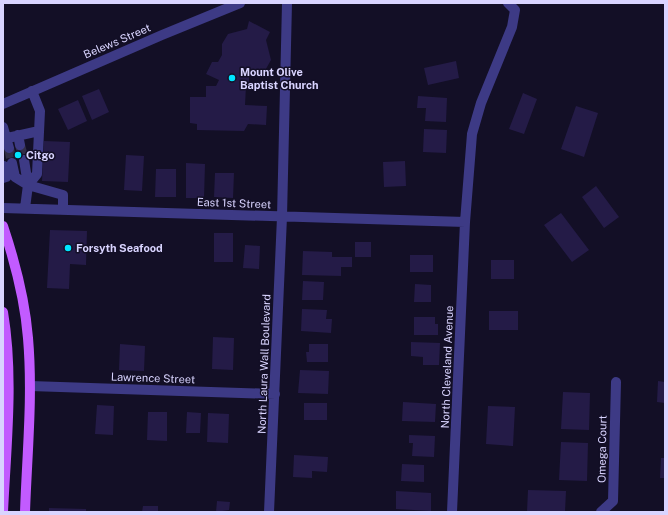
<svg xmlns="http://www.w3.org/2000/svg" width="668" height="515" viewBox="0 0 668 515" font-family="'Public Sans',sans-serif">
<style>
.building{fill:#241b47}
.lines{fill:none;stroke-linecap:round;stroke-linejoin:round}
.minor-tunnel{stroke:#312d47;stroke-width:10;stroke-dasharray:10 5;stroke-linecap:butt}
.minor{stroke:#3d3a85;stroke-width:10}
.major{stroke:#c25bff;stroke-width:10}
.poi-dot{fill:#00e5ff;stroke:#130f26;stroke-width:1.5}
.labels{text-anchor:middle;stroke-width:3;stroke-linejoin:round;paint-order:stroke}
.street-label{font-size:11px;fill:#d9d4ff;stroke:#130f26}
.poi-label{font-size:11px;font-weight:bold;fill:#d9d4ff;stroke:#130f26;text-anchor:start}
</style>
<rect width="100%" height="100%" fill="#130f26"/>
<path class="building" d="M249,21L270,32L266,40L271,60L263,74L259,71L256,76L249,73V86H246L245,105L267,106L266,125L248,124L244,131L197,130V124L190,123V97H206V86H216L219,80L206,74L212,62H218L222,55V44L228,34L247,29Z
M456,61L459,78L428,85L424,68Z
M99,89L109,112L92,120L82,96Z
M523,93L537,99L524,134L509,129Z
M418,96L447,98L446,122L425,121L426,108H417Z
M78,100L87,121L68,130L58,109Z
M576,106L598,113L584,157L561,149Z
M424,129L447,130L446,153L423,152Z
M44,141L70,142L68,182L42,181Z
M126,155L144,156L142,191L124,190Z
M405,161L406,186L384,187L383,162Z
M186,163L205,164L204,198H186Z
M156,169H176V197H155Z
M215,173H234L233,198L214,197Z
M596,186L619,217L604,228L582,197Z
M561,213L589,250L572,262L544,225Z
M50,230L87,231L86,265L70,264L69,289L47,288Z
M214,233H233V262H214Z
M355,242H371V257H355Z
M245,245L260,246L259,269L243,268Z
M303,251L332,252V257H352V267H341V276L302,275Z
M410,255H433V272H410Z
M491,260H514V279H491Z
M303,281L324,282L323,300H302Z
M415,284L431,285V302H414Z
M302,309L327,310L326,319H332L331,333L301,331Z
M489,311H518V330H489Z
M414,317H435V324H438V335H414Z
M213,337L234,338L233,370L212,369Z
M411,342L440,343L439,365H423V357L411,356Z
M120,344L145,346L144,371L119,370Z
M309,344H328V362H307L306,352H309Z
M300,370L329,371L328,394L298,393Z
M658,381L665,382V403L657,402Z
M563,392L590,393L589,430L561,429Z
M403,402L436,404L435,422L402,421Z
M304,403H327V420H304Z
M97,405L114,406L113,435L95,434Z
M488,406L515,407L513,446L486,444Z
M148,412H167V441L147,440Z
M187,412L201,413L200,433H186Z
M208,413L229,414L228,443L207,442Z
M409,435L435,436L434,457L412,456L413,443H409Z
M561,442L588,443L587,481L559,480Z
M294,455L328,457L327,472L312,471V478L293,477Z
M661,458H665V478H660Z
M402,464L424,465V482L401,481Z
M528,490L566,491L565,512H527Z
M396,491L431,493V511L396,509Z
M217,501L230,502L229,510L216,512Z
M143,506H158V512H142Z
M49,508L86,509V512H49Z"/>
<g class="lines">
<path class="minor-tunnel" d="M20,145L24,160
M9,148L12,163"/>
<path class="minor" d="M3,104L162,35L240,3
M3,127L9,148
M18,135L20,145
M3,139L39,131
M24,160L28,185
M12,163L15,177L28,185
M3,178L6,177L4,166
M28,185L37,174L40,111L32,91
M3,208L465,222
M25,208L28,185L63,195V210
M30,386L275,394
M269,512L282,217L287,3
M452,512L465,222L472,134L481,103L512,27L515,10L508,3
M601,512L613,501L616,382"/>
<path class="major" d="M3,226C15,262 25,300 28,338C33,396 27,454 25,512
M3,312C14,378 6,446 3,512"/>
</g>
<g class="poi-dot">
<circle cx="232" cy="78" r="4"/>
<circle cx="18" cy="155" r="4"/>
<circle cx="68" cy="248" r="4"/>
</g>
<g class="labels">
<g class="street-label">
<text transform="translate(117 41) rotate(-23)" y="4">Belews Street</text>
<text transform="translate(234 203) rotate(2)" y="4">East 1st Street</text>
<text transform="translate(264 364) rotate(-88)" y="4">North Laura Wall Boulevard</text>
<text transform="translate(447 367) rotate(-88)" y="4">North Cleveland Avenue</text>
<text transform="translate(153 378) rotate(2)" y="4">Lawrence Street</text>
<text transform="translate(602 449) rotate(-89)" y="4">Omega Court</text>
</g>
<g class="poi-label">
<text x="240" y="76">Mount Olive<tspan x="240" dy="13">Baptist Church</tspan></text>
<text x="26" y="159">Citgo</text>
<text x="76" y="252">Forsyth Seafood</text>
</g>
</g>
<rect width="668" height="515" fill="none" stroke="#d9d4ff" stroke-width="8"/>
</svg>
